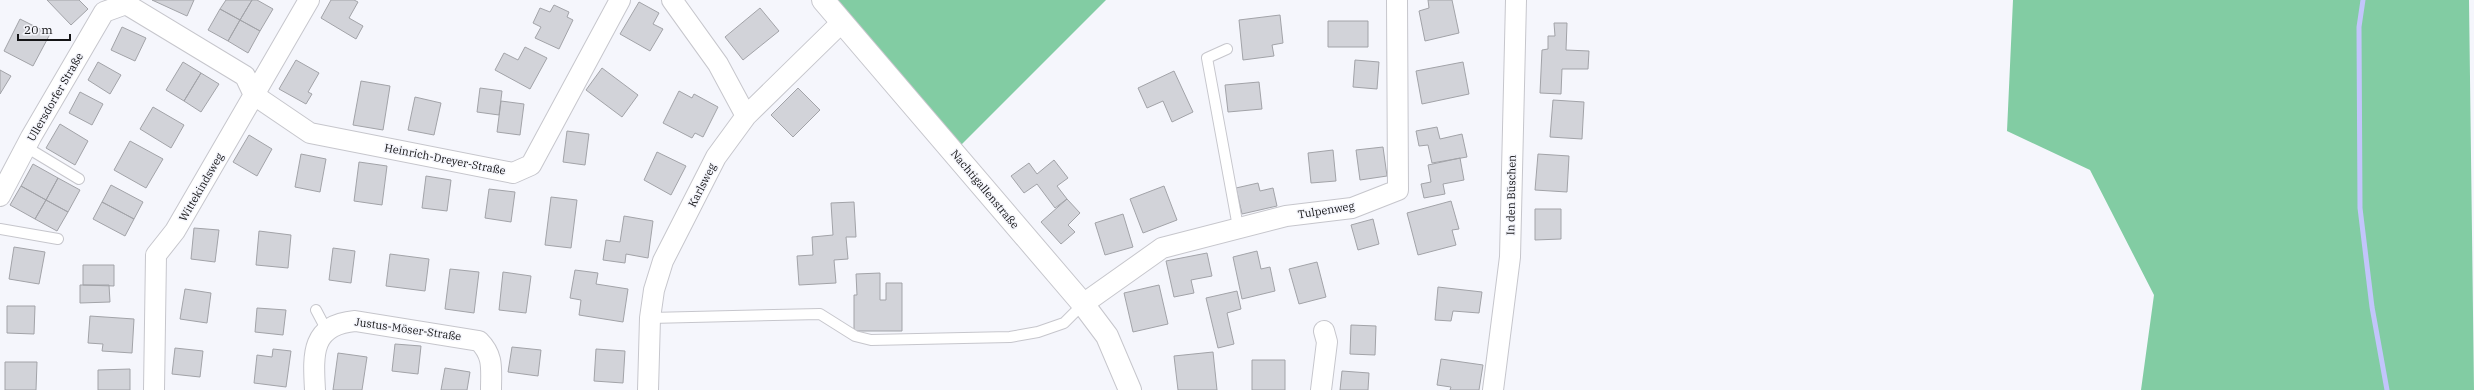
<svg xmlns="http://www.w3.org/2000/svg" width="2474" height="390" viewBox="0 0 2474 390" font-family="'IBM Plex Serif',serif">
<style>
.forest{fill:#82cca3}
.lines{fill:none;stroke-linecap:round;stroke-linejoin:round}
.stream{stroke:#c2c5fb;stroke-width:5}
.building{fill:#d2d3d9;stroke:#a2a3a8}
.service-casing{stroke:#c6c6cc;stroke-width:12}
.minor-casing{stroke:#c6c6cc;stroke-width:22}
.tertiary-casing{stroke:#c6c6cc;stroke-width:24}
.service{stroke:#fff;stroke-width:10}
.minor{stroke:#fff;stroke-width:20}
.tertiary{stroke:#fff;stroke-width:22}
.labels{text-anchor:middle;stroke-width:3;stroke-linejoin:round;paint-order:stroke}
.street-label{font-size:11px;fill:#151517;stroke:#f5f6fc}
</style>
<rect width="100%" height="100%" fill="#f5f6fc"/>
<path class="forest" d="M834,0H1106L956,150Z
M2013,0H2469L2474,390H2141L2154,295L2090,170L2007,131Z"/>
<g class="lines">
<path class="stream" d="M2363,0L2359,27L2360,208L2372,307L2387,390"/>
</g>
<path class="building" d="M47,0H79L88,9L71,25Z
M152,0H194L187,16Z
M226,0H252L240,20L220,9Z
M252,0H257L273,9L260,31L240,20Z
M331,0H354L358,2L349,18L363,26L356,39L321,18Z
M1428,0H1452L1459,33L1425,41L1419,11L1429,8Z
M639,2L659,13L653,24L663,29L650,51L620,34Z
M554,5L569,12L567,17L573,20L559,49L535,38L541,27L533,23L540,8L550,12Z
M760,8L779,31L743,60L725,37Z
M220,9L240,20L228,41L208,30Z
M1280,15L1283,43L1272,45L1274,56L1243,60L1239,20Z
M20,19L50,34L33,66L4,51Z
M240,20L260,31L248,53L228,41Z
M1328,21H1368V47H1328Z
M1554,23H1567L1566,50L1589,51L1588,69H1562L1561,94L1540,93L1542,50L1548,49V36H1555Z
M122,27L146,38L135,61L111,50Z
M525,47L547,58L530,89L495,70L504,53L518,60Z
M296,60L319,73L308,92L312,94L306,104L279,89Z
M1355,60L1379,62L1377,89L1353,87Z
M98,62L121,75L110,94L88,80Z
M183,62L201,73L184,101L166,90Z
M1463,62L1469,94L1422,104L1416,71Z
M602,68L638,95L622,117L586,90Z
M0,70L11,76L0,94Z
M1174,71L1193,112L1172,122L1163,101L1147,108L1138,88Z
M201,73L219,84L201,112L184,101Z
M361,81L390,86L383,130L353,125Z
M1259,82L1262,109L1228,112L1225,85Z
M480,88L502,91L499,115L477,112Z
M798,88L820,110L793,137L771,115Z
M679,91L692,98L694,94L718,107L703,137L695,133L692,138L663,123Z
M80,92L103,104L92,125L69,113Z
M415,97L441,103L434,135L408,130Z
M1553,100L1584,102L1582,139L1550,137Z
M501,101L524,104L520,135L497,132Z
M153,107L184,125L171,148L140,129Z
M60,124L88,141L75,165L46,148Z
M1437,127L1440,139L1462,134L1467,157L1432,163L1428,145L1419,146L1416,131Z
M567,131L589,134L585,165L563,162Z
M249,135L272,149L257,176L233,162Z
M130,141L163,159L146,188L114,170Z
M1383,147L1387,176L1360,180L1356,150Z
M1333,150L1336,181L1311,183L1308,153Z
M657,152L686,166L671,195L644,180Z
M301,154L326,159L320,192L295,187Z
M1538,154L1569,156L1567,192L1535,190Z
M1460,158L1464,180L1443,184L1445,194L1424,198L1421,184L1431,182L1428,165Z
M1054,160L1068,178L1057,186L1067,199L1055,208L1037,184L1024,193L1011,176L1029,163L1037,174Z
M359,162L387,166L382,205L354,201Z
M33,164L58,178L46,200L21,186Z
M426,176L451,180L447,211L422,208Z
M58,178L80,190L68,212L46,200Z
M1258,183L1260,191L1273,188L1277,206L1242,214L1236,188Z
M111,185L143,202L134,219L102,202Z
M21,186L46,200L35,219L10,205Z
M1164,186L1177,220L1143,233L1130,199Z
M489,189L515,192L511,222L485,218Z
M551,197L577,200L571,248L545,245Z
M1067,199L1080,213L1068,225L1075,232L1061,244L1041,222Z
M46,200L68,212L57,231L35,219Z
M1451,201L1459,229L1452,230L1456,245L1418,255L1407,213Z
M102,202L134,219L125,236L93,219Z
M854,202L856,237H846L848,259L834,260L836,283L799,285L797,256L813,255L812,237L833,235L831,203Z
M1535,209H1561V239L1535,240Z
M1123,214L1133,247L1105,255L1095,223Z
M624,216L653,221L648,258L626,254L625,263L603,260L606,240L620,242Z
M1373,219L1379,244L1358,250L1351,225Z
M194,228L219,230L215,262L191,259Z
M259,231L291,235L288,268L256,265Z
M14,247L45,252L39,284L9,279Z
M333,248L355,251L351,283L329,280Z
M1257,251L1261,269L1270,267L1275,291L1242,299L1233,257Z
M1207,253L1212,276L1191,280L1194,293L1174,297L1166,261Z
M390,254L429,259L425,291L386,286Z
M1317,262L1326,297L1299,304L1289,269Z
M83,265H114V286L83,285Z
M450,269L479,272L474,313L445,309Z
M575,270L598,273L596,284L628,289L623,322L579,315L581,300L570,298Z
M503,272L531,276L526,313L499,310Z
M880,273V300H886V283H902V331H854V295H857L856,274Z
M80,285H109L110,302L80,303Z
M1159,285L1168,324L1133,332L1124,293Z
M1438,287L1482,292L1479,313L1453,311L1451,321L1435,320Z
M185,289L211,293L207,323L180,319Z
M1237,291L1241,309L1227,313L1234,344L1218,348L1206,298Z
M7,306H35L34,334L7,333Z
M257,308L286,310L283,335L255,332Z
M90,316L134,319L132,353L102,351L103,344L88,343Z
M1351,325L1376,326L1375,355L1350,354Z
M395,344L421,346L418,374L392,371Z
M512,347L541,350L538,376L508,372Z
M175,348L203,351L200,377L172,374Z
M273,349L291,351L286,387L254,383L257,355L272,357Z
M596,349L625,351L623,383L594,381Z
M1213,352L1217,390H1178L1174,356Z
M338,353L367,357L362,390H333Z
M1441,359L1483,365L1479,390H1450L1451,387L1437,385Z
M1252,360H1285V390H1252Z
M5,362H37L36,390H5Z
M445,368L470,372L467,390H441Z
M130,369V390H98V370Z
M1342,371L1369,373L1368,390H1340Z"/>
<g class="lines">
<g class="service-casing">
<path id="service" d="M1227,49L1207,58L1238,227
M26,147L79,179
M0,229L58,239
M316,310L326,329
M650,318L820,314L855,336L871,340L1010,337L1038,332L1064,323L1083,304"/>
</g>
<g class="minor-casing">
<path id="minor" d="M672,0L718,64L746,116
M0,196L31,137L104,12L126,4L245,76L254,95L310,133L513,173L531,165L620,0
M1083,304L1162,248L1286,216L1352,208L1398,190L1397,0
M154,390L156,255L175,231L309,0
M315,390C313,354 311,325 355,321L479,341C494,356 491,369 491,390
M648,390L650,318L654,290L663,261L716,157L746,116L842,22
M1321,390L1327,342L1324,331
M1493,390L1510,257L1516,0"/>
</g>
<g class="tertiary-casing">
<path id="tertiary" d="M823,0L1083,304L1107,336L1130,390"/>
</g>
<use href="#service" class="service"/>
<use href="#minor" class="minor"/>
<use href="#tertiary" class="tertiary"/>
</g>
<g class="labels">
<g class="street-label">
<text transform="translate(55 97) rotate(-60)" y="4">Ullersdorfer Straße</text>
<text transform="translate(445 159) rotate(11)" y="4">Heinrich-Dreyer-Straße</text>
<text transform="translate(702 185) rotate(-63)" y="4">Karlsweg</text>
<text transform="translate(201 187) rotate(-60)" y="4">Wittekindsweg</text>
<text transform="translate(985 189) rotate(50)" y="4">Nachtigallenstraße</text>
<text transform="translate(1511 195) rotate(-89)" y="4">In den Büschen</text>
<text transform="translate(1326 210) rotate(-9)" y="4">Tulpenweg</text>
<text transform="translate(408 329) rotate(8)" y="4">Justus-Möser-Straße</text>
</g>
</g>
<path d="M18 34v6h52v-6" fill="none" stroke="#151517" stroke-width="2"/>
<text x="24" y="34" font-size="12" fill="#151517" stroke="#f5f6fc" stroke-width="3" paint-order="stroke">20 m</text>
</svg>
